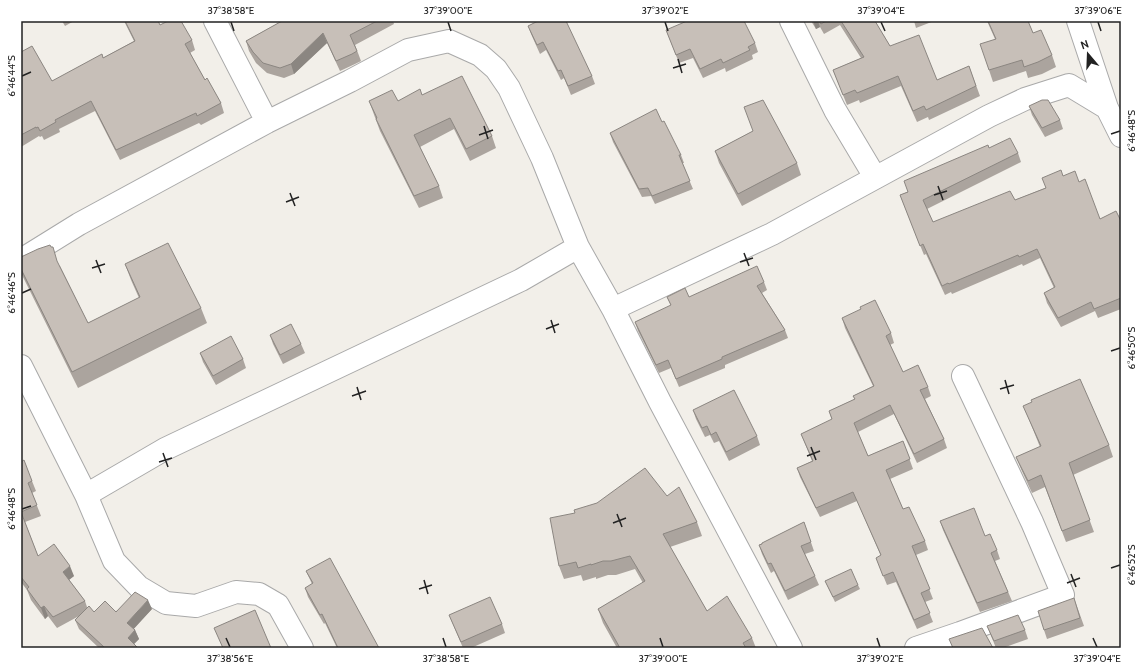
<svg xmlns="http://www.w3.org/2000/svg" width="1142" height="669" viewBox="0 0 1142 669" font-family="Cabin,sans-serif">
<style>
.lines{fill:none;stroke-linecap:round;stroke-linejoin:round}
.street-casing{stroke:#a9a9a9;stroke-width:24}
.street{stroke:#fff;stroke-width:22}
.wall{fill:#aba49e}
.shaded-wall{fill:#8b8681}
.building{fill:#c7bfb8;stroke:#8b8681}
.ticks{fill:none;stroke:#222;stroke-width:1.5}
.neatline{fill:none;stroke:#222;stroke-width:1.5}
.ticks-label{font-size:10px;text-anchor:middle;fill:#222}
</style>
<rect width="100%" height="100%" fill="#f2efe9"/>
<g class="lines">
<g class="street-casing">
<path id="street" d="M215,21L267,122
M791,21L835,110L875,177
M1078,21L1107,108
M21,260L79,224L267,122L350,81L408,50L449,41L480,55L496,69L509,88L542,158L578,247L613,309L660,402L791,648
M613,309L772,234L989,116L1025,99L1069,85L1107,108L1121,136
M21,366L86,495L114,561L139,587L166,603L196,606L236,592L259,594L278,605L302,648
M86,495L165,449L521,280L578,247
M916,648L960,633L1063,595L1032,522L963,376"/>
</g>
<use href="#street" class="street"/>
</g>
<path class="wall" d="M62,21H74L65,26Z
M124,21H158L160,25L192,40L195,50L190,53L205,80L221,103L224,113L201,125L199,123L120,160L95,111L59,129L60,132L44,140L42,136L40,137L39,136L21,147V52L52,81L103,58L134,41Z
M282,21H393L394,24L355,45L361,61L355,64L340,71L327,43L294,74L284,78L267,73L256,63L249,51L246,41Z
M811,21H875L890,46L937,80L969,66L980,96L929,120L928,117L917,122L901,86L860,103L859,100L847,105L833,70L861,58L840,25L824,34L820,27L816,29Z
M914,21H934L916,28Z
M987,21H1028L1033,33L1052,55L1056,67L1042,74L1028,78L1026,71L993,82L989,70L995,39Z
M528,26L592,76L595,84L571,95L564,78L561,80L546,50L540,54L531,34Z
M666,30L755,43L758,52L752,55L753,59L726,72L725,68L703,78L693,58L679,63Z
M422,95L492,136L496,148L470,161L454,129L420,147L439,186L443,198L419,208L380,131L369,101H398Z
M1029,106L1060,120L1063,129L1045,137L1032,115Z
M662,122L681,155L684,163H682L693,189L655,204L651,196L642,197L613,142L610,133Z
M753,131L797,163L801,175L742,206L719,163L715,151Z
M989,148L1018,153L1021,162L927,209L933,222L1015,200L1045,188L1063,176L1079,182L1100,219L1121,221V309L1098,318L1095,311L1061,327L1047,303L1044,293L1054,288L1040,258L1023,266L1022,264L952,294L951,292L945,295L926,254L924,255L900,195L907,192Z
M21,257L60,266L88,323L139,298L131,280L125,264L201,308L207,323L78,388L22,275L21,272Z
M764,282L767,290L762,293L785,330L788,338L725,365V368L679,387L671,368L659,373L638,331L635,322L671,306L667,297H689Z
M842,318L891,333L894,343L890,345L903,372L928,387L931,396L925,399L944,439L947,448L917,463L894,414L858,432L868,456L903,441L913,469L890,479L903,509L925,541L928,550L916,555L933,599L925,602L933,622L917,629L896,582L887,585L876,558L881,556L857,501L820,517L800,477L797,468L812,461L801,434L832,420L829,411L855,399L853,396L873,386L845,328Z
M270,335L301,344L305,353L283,364L273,344Z
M200,353L243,359L246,368L216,385L203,362Z
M1023,406L1109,445L1113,457L1073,475L1094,532L1066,542L1045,487L1032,493L1021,469L1016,457L1040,447L1028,417Z
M693,410L757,436L760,445L729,461L719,441L714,443L710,435L705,437L696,419Z
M21,462L32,481L36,491L32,493L41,516L25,522L38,556L74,576L69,580L85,601L87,607L94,612L152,609L133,629L135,630L139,639L134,644L138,648H99L79,629L75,620L79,616L57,628L48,616L45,619L31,600L27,590L21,582Z
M667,496L697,522L702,536L670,547L707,611L752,638L756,648H617L603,623L598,609L643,583L635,569L616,575H608L596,579V577L583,581L581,575L564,579L559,566Z
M940,521L985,536L997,550L1000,559L995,561L1012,601L980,612L943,530Z
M804,522L814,551L805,554L815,576L819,585L788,600L774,571L771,573L762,554L759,545Z
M306,571L379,648H337L325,623L324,624L308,597L305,588L312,584Z
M825,581L858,585L860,589L835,602Z
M1074,598L1084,626L1047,639L1044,630Z
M449,615L502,624L505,633L471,648H463Z
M987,626L1025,630L1028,639L1003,648H996Z"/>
<path class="shaded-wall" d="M813,21H818L820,27L816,29Z
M323,33L327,43L294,74L291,64Z
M70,566L74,576L66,582L63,572Z
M148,600L152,609L131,632L127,623Z
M44,606L48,616L45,619L41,608Z
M135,630L139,639L131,647L128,638Z"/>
<path class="building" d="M125,21H158L160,25L168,21H181L192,40L185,44L205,80L207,78L221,103L197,116L196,113L116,150L91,101L55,120L56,122L40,131L38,127L36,128V127L21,135V52L32,46L52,81L102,54L103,58L135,41Z
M282,21H377L350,35L357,51L352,54L336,61L323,33L291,64L280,68L263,63L253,52L246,41Z
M538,21H566L592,76L568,86L561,70L558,71L543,42L537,45L528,26Z
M687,21H744L755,43L748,47L750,50L723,63L721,59L700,69L690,49L676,55L666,30Z
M819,21H826L821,24Z
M841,21H875L890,46L919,35L937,80L969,66L976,86L926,110L924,106L913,111L898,76L857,93L855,90L843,95L833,70L864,57Z
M988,21H1028L1033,33L1041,30L1052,55L1038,62L1024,67L1022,60L989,70L980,44L996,39Z
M462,76L492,136L466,149L450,118L414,135L439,186L414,196L376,119L377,118L369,101L392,90L398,101L420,89L422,95Z
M763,100L797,163L738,194L715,151L753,131L744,107Z
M1042,100H1048L1060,120L1042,128L1029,106Z
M656,109L662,122L664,121L681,155H679L690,181L652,196L648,188L639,189L610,133Z
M1010,138L1018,153L923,200L933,222L1010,191L1015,200L1046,188L1042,178L1061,170L1063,176L1075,171L1079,182L1085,179L1100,219L1116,211L1121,221V298L1094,309L1091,302L1058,318L1044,293L1055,287L1037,249L1019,257L1018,255L949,284L948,283L942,286L923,244L920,246L900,195L908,192L904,181L988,145L989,148Z
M168,243L201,308L72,372L21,269V257L38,249L50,245L51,247H53L57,261L88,323L140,297L125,264Z
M757,266L764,282L757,286L785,330L722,357V359L676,379L668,360L656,365L635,322L671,305L667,297L685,288L689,297Z
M875,300L891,333L886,336L903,372L918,365L928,387L920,390L944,439L914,454L890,405L854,423L868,456L903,441L910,459L886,470L903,509L909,507L925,541L912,546L930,589L921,593L930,613L914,620L893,572L883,576L876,558L881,555L853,492L816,508L797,468L813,461L801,434L832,419L829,411L855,399L853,396L874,386L842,318L861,309L860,307Z
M291,324L301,344L280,355L270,335Z
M231,336L243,359L213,376L200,353Z
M1080,379L1109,445L1069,463L1090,520L1062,531L1041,475L1028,481L1016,457L1041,446L1023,406L1032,402L1031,400Z
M734,390L757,436L726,452L716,432L711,435L707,426L702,428L693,410Z
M24,460L32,481L28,483L37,505L21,512V462Z
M645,468L667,496L679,487L697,522L663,534L707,611L727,596L752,638L743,643L746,648H620L598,609L645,581L630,556L611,561H603L591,565V564L578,568L576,562L559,566L550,518L575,513L574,510L597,503Z
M974,508L985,536L990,534L997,550L991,553L1008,592L977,603L940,521Z
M21,512L38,556L54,544L70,566L63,572L85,601L53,617L44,606L41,608L27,589L29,587L21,577Z
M804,522L811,542L801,546L815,576L785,591L771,563L768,564L759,545L762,544V543Z
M330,558L379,648H338L322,614L320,615L305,588L313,583L306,571Z
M851,569L858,585L833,597L825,581Z
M135,592L148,600L127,623L135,630L128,638L138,648H105L75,620L89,606L94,612L105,601L116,612Z
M490,597L502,624L461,642L449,615Z
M1074,598L1080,618L1044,630L1038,611Z
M255,610L271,648H223L214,628Z
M1018,615L1025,630L994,641L987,626Z
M982,628L993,648H953L949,639Z"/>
<path class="ticks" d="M231,22L234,31M448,22L451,31M665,22L668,31M881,22L885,31M1098,22L1101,31M678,59L682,73M673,68L686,64M22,76L31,72M484,126L488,139M1111,134L1120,131M479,135L493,130M938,186L943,200M290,193L295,206M934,195L947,191M286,202L299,197M744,253L749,266M96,260L101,273M740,262L753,258M92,268L105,264M22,293L31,289M551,320L555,333M546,329L559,324M1111,351L1120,348M1005,380L1009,394M357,387L361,400M1000,389L1014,385M352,396L366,391M811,447L816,460M163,453L168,467M807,456L820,451M159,462L172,458M22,509L31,506M617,514L622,527M613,523L626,518M1111,568L1120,565M1071,574L1076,587M424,580L428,594M1067,583L1080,578M419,589L432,585M226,638L230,647M443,638L446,647M660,638L663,647M877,638L880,647M1093,638L1097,647"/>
<rect width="1142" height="669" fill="none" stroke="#ffffff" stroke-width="44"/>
<g transform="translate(1088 54) rotate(341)" stroke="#ffffff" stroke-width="3" paint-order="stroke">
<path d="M0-3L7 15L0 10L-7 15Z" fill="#222222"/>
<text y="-6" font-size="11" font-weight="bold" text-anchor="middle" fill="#222222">N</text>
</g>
<rect x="22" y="22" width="1098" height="625" class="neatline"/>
<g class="ticks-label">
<text x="231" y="14">37°38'58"E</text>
<text x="448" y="14">37°39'00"E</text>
<text x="665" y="14">37°39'02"E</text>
<text x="881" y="14">37°39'04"E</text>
<text x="1098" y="14">37°39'06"E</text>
<text transform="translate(11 76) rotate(-90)" y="4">6°46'44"S</text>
<text transform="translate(1131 131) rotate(-90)" y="4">6°46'48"S</text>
<text transform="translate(11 293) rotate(-90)" y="4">6°46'46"S</text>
<text transform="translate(1131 348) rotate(-90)" y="4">6°46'50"S</text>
<text transform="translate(11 509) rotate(-90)" y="4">6°46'48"S</text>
<text transform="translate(1131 565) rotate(-90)" y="4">6°46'52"S</text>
<text x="230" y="662">37°38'56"E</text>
<text x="446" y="662">37°38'58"E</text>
<text x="663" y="662">37°39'00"E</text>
<text x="880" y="662">37°39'02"E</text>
<text x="1097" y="662">37°39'04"E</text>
</g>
</svg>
